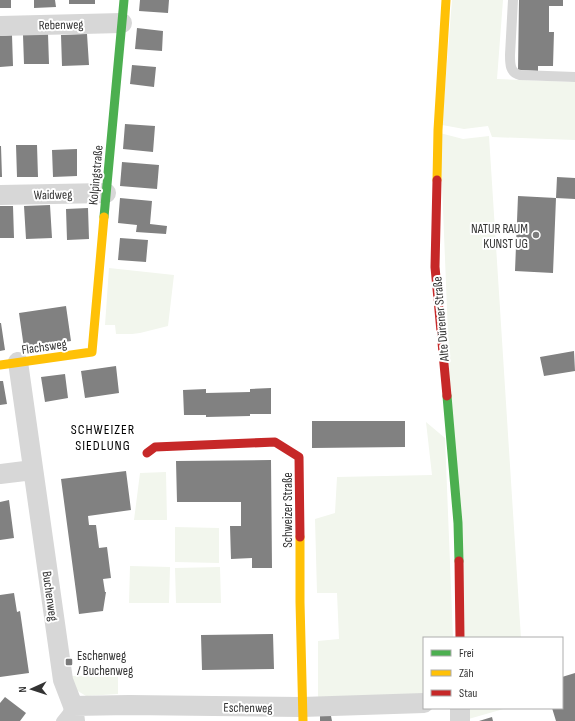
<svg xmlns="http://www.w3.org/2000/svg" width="575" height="721" viewBox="0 0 575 721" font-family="'Sofia Sans Condensed',sans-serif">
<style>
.green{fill:#f2f6ed}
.building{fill:#818181}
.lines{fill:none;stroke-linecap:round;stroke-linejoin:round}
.lane{stroke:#d7d7d7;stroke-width:10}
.street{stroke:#d7d7d7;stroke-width:20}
.fast{stroke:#4caf50;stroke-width:9}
.slow{stroke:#ffc107;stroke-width:9}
.jam{stroke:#c62828;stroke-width:9}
.poi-dot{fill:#7a7a7a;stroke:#fff;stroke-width:1.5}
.labels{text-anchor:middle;stroke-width:4;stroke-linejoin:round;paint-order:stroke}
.street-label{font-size:13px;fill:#333;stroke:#fff}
.poi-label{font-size:13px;fill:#333;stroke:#fff;text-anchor:end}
.neighbourhood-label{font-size:14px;letter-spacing:1px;fill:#000;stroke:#fff}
</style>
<rect width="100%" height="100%" fill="#fff"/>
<path class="green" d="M452,0H503L497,79L575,82V140L492,137L488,126L464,129L442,125Z
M440,133L463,139L489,136L521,638H463L451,410Z
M109,268L174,275L168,326L140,333L132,334H116L115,325H105Z
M426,422L445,438L453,638H424V699L318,700V641L339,639L337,593H317L315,519L335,513L337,477L432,475Z
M166,472L167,520H134L140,473Z
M175,527L219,528V563L175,562Z
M130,566L170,567L169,603H129Z
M220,567L221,603H176L175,568Z
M118,675V694L86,696L73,688L70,676Z
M464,708H507L465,720Z"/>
<path class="building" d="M0,0H11V8H0Z
M34,0H55L56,7L34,8Z
M69,0H95V4H69Z
M140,0H169L168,13L139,11Z
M519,0H563V6H549V32H554L553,66H538V71L518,70Z
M137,28L163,31L162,51L135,49Z
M48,34L49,64H24L23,35Z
M87,34L89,65L62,66L61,35Z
M12,35L13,66L0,67V36Z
M132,65L156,67L154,87L130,84Z
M125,124L155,126L153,152L123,149Z
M16,145H37L38,177H17Z
M0,146H1L2,177H0Z
M77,149V176L53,177L52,150Z
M122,162L159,165L157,189L120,186Z
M557,177L575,178V199L556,198L553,273L515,271L518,196L556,198Z
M120,198L152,201L150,224L167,226L166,234L136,232L137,225L118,223Z
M50,205L52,238L26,239L24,206Z
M0,206H13L14,238H0Z
M88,208L89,239L67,240L66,209Z
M120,238L148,240L146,262L118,260Z
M66,306L71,341L24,348L19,313Z
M0,323H1L5,350L0,351Z
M574,351L575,371L544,376L540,357Z
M116,366L119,393L85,398L81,371Z
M65,374L68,398L45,402L41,377Z
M0,381H3L7,404L0,405Z
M271,388V414H250V416L206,417V415H184L183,390L206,389V393L250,392V389Z
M312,421H405V447L312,448Z
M271,460L272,568H252V558L231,559L230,526H241V502H177L176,461Z
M126,471L131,510L88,516L89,525H96L99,548L107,547L111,578L103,579L105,592H106L103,611L79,614L61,479Z
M9,500L14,538L0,540V502Z
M14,593L17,612L20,611L29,673L0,677V595Z
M273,634L274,669L202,670L201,635Z
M575,673V721H556L552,708H562V677Z
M5,697L26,713L20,721H0V703Z
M320,716H331L332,721H320Z
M492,717L493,721H479Z"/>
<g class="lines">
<path class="lane" d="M513,0L510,55C510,64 510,73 520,75L575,77
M61,721L73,706"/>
<path class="street" d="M0,26L122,23
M0,195L106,193
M18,362L63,680L73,706L75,721
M0,474L33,470
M73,706L129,705L302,707L424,703
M460,721V708"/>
<path class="fast" d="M104,217L124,0
M447,396L458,523L459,561"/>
<path class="slow" d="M437,180L438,130L446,0
M0,365L92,352L104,217
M300,537V602L303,721"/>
<path class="jam" d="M437,180L435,267L447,396
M147,453L155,447L275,442L299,457L300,537
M459,561L460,638"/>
</g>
<g class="poi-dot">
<circle cx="536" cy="235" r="4"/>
<rect x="65" y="658" width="8" height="8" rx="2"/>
</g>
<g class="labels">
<g class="street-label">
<text transform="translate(61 24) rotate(-1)" y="5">Rebenweg</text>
<text transform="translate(95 175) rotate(-85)" y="5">Kolpingstraße</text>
<text transform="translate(53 194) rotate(-1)" y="5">Waidweg</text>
<text transform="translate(440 319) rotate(-95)" y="5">Alte Dürener Straße</text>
<text transform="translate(44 346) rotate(-8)" y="5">Flachsweg</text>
<text transform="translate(287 510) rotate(-90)" y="5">Schweizer Straße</text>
<text transform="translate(51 596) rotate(82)" y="5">Buchenweg</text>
<text transform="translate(248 707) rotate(1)" y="5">Eschenweg</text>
</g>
<g class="poi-label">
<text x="528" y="233">NATUR RAUM<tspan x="528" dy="15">KUNST UG</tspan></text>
<text x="77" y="660" text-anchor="start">Eschenweg<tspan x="77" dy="15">/ Buchenweg</tspan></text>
</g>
<g class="neighbourhood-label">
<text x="103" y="434">SCHWEIZER<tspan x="103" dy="16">SIEDLUNG</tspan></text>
</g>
</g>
<rect x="423" y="637" width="140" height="72" fill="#ffffff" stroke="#adadad"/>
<rect x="431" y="650" width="20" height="6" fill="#4caf50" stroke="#adadad"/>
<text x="459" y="657" font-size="12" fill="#333333">Frei</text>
<rect x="431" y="670" width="20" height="6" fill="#ffc107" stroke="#adadad"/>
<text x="459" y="677" font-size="12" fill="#333333">Zäh</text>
<rect x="431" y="690" width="20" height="6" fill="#c62828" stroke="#adadad"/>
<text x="459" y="697" font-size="12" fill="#333333">Stau</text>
<g transform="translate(32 689) rotate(267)" stroke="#ffffff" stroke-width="3" paint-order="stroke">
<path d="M0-3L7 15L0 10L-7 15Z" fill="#333333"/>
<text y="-6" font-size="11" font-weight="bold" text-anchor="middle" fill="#333333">N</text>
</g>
</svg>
